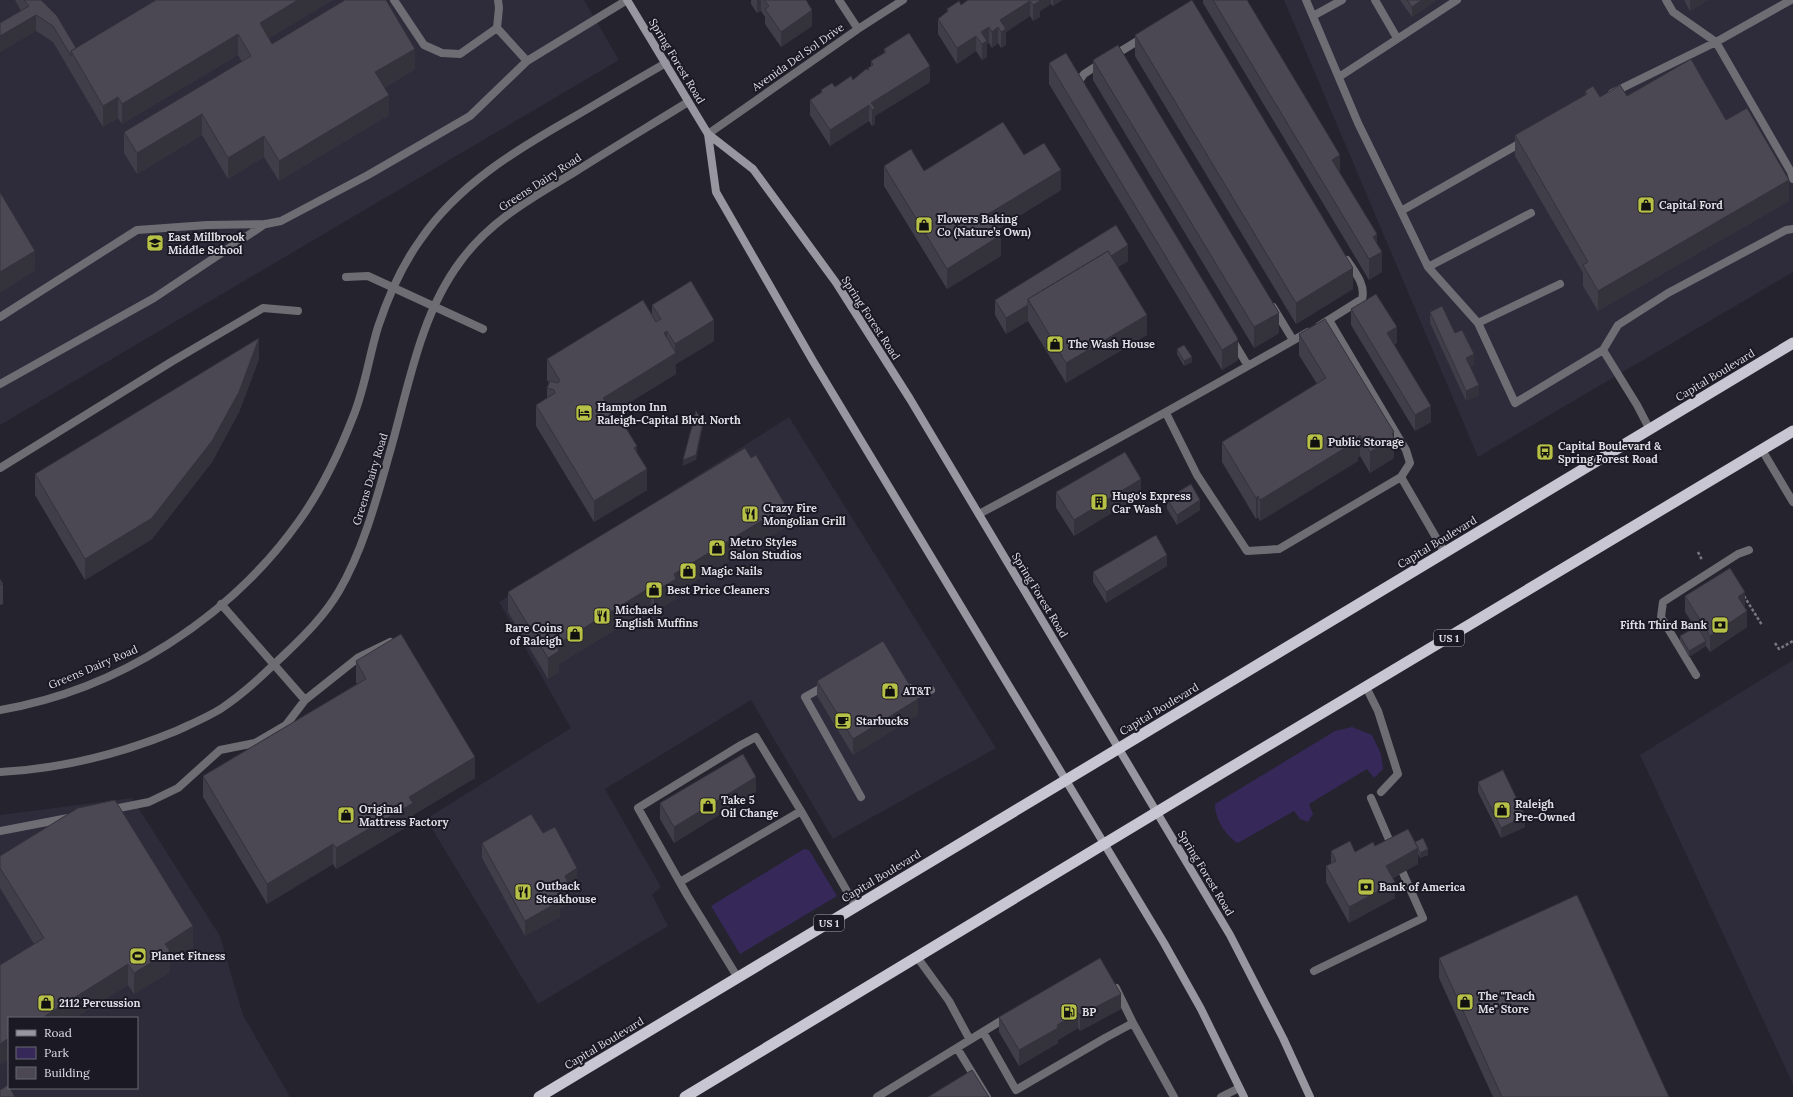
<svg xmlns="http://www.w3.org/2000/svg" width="1793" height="1097" viewBox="0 0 1793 1097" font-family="Lora,serif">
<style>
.built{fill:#2e2b3b;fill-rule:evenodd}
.green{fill:#36295a}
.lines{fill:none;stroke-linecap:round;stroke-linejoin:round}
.path{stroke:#77767f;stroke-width:2.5;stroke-dasharray:3 2;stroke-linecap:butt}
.service{stroke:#6e6d73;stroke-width:8}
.minor{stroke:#6e6d73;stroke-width:8}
.secondary{stroke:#9897a0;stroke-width:8}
.trunk{stroke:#c7c6d2;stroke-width:11}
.wall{fill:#403e48}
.shaded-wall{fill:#34323b}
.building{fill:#4b4854;stroke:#34323b}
.labels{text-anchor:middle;stroke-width:4;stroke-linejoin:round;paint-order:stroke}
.shield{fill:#1b1a24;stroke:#a4a3ab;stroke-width:1}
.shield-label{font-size:10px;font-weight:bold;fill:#dfdee5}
.street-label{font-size:11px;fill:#dfdee5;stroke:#1b1a24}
.poi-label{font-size:11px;font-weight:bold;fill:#dfdee5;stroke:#1b1a24;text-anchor:start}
</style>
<rect width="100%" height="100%" fill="#25232e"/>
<path class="built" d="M0,0H584L619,60L0,425Z
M1284,0H1793V272L1478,457Z
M789,417L996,748L833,839L751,700L605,789L661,887L652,895L668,926L538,1004L426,819L571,728L499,602Z
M1793,660V1084L1640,755Z
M132,798L220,936L243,1015L290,1097H0V815ZM9,1018H137V1088H9Z"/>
<path class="green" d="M1352,727L1372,735L1381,754L1383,769L1374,778L1367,769L1309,804L1313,814L1308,822L1300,819L1294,811L1238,843C1225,835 1215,819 1215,804L1335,731Z
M804,849L809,850L837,896L740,954L711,906Z"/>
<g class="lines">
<path class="path" d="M1698,552L1702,560
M1744,596L1762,625
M1775,643L1779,649L1793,641"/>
<path class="service" d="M394,0L424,45L442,53L460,54L497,28L499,8L498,0
M1306,0L1358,123L1401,211
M1375,0L1397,38
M1666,0L1673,12L1716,42L1791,172L1793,179
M1313,16L1342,0
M497,28L527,61L627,0
M1113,56L1144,37
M1339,77L1457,0
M1081,85L1079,81L1084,74L1101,63
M1612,93L1716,42L1791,0
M1524,141L1401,211L1428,267L1478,323L1515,403L1603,350L1637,405L1650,430
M1428,267L1531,213
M346,277L368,276L483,329
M1273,307L1293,340
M0,317L137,230L207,225L266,224L281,221L368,175L470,116L527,61
M1478,323L1560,284
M1319,326L1362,299C1366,285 1355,272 1347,260
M1233,341L1248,366
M1603,350L1618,325L1668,293L1786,230L1793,229
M0,384L154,298L265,224
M1166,413L1197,475L1247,551L1279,549L1401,477L1410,463L1406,450L1329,320
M1762,450L1793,502
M0,468L171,362L263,308L298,311
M1401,477L1445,553
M979,514C1090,455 1199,394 1308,332
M221,604L305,700
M1696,675L1661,617L1663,602L1738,554L1749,550
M825,686L805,697L861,797
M1366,687L1378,711L1398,774L1381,792
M909,688L913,695L931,690
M1371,798L1393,849
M109,810L149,802L178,788L220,750L255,743L286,725L305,700L359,657L390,642
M0,831L68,818
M680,882L801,811
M917,957L949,1001L970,1040
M1314,971L1423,918L1403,873
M738,978L687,895L638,808L741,745L756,737L801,811L856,907
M1116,988L1133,1023
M983,1032L1016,1090L1105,1038L1133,1023L1174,1097
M957,1048L987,1097
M877,1097L1007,1017
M1221,1097L1239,1088"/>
<path class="minor" d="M839,0L858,29
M708,134L858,29L903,0
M0,710C118,690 230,618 299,521C322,489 339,453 353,417C365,388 369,356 378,327C388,297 402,265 421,239C458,185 516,150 572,118C603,100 634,81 666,63
M0,772C60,769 120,754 176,731C191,724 208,717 222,708C246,692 265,673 285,654C305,635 325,615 339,591C363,550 376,501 389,455C408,390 419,317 460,262C490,220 535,196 578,170C614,147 651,125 688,102"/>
<path class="secondary" d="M627,0L708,134L753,169L837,284L910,399L1230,935L1283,1038L1310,1097
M708,134L716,192L813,361L1164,943L1201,1009L1244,1097"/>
<path class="trunk" d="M539,1097L1793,343
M685,1097L1220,774L1793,431"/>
</g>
<path class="wall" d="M15,0H41L76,48L156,0H333L269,38L272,44L415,69L384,88L389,115L279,181L264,157L228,179L202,135L137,174L124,153V132L242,62L238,55L122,124L118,118L103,127L53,42L36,31L0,52V23L21,11Z
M751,0H806L812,26L781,47L765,24V17L761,11L757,13L751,4Z
M968,0H1062L1053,6L1051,4L1040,11V17L1033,21L1030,16L1006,32V45L1001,48L998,43L992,48L989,43L987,44V57L982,60L976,51L957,64L938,34V19L947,13V9L961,5Z
M1203,0H1247L1340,173L1382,272L1369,280L1203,3Z
M1400,0H1437L1412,17Z
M1684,0H1708L1690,11Z
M1135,35L1353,289L1296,324L1135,56Z
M884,49L930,82L875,116V124L872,126L869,121L830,146L810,115V100L821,93V90L835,87L853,80L868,69V68L871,66V61L884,53Z
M1093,60L1279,333L1254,348L1093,80Z
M1049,63L1238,360L1222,370L1049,84Z
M1585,91L1600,97L1627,96L1726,120L1789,201L1598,311L1583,286V273L1515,156V135L1585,95Z
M1024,155L1061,190L998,229L1001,256L947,289L884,186V166L924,171Z
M1128,261L1118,267L1147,335L1066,383L1028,321L1006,334L995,315V300Z
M652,305L714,341L676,364V374L612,413L637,454L647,490L594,522L536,426V405L547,398V388L549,383L547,380V359L652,314Z
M1351,309L1397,343L1394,345L1431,422L1415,431L1351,325Z
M1430,312L1455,333L1474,365L1470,367L1479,395L1466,401L1430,323Z
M1299,334L1394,432V458L1370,473L1360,456L1358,457V461L1260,521L1258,517L1256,519L1222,462V442L1317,384L1299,355Z
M1177,349L1192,362L1184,366L1177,354Z
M259,359L239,412L212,462L152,539L85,580L35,495V474Z
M1056,492L1141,495L1074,536L1056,508Z
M1167,499L1200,510L1177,525L1167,509Z
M786,527L676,593V599L654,613L651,608L559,664V672L548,679L508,612V592Z
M1167,566L1106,603L1093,582V572Z
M0,579L3,584V604L0,605Z
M1685,596L1745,608L1747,627L1710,652L1706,646L1689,657L1680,641V636L1695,627L1685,612Z
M356,661L475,778L413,815V823L336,869L333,864L267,904L203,797V776L357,684L356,682Z
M817,681L918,715L853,755L817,696Z
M1478,782L1525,827L1501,838L1478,792Z
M756,792L674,843L660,819V803Z
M482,843L577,884L570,889V903L560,908V917L525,936L482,858Z
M1415,843L1428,855L1420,858L1418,854V864L1393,878L1395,898L1349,923L1326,882V866L1331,864V851L1355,852L1375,846Z
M0,856L193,947L170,962V972L134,994L128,985L75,1018H9V1059L0,1065V965L34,944L0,888Z
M1439,958L1669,1097H1493L1439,978Z
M1121,1009L1080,1031L1078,1028L1058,1040V1043L1019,1066L999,1032V1017Z"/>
<path class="shaded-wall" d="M298,0H333L260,44V23Z
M757,0H761V11L757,13Z
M1038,0H1051V4L1040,11V17L1033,21V5Z
M1053,0H1062L1053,6Z
M1422,0H1437L1412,17V7Z
M1690,0H1708L1690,11Z
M1030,1V16L1006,32V45L1001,48V32L1000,20Z
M812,10V26L781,47V32Z
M36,15V31L0,52V36Z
M989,27V43L987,44V57L982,60V44L981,32Z
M998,27V43L992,48V32Z
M238,34V55L122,124V104Z
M976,36V51L957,64V48Z
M415,49V69L375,93V72Z
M930,66V82L875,116V124L872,126V110L871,103Z
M389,95V115L279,181V161Z
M118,97V118L103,127V106Z
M869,105V121L830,146V130Z
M202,114V135L137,174V153Z
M264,136V157L228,179V158Z
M1340,155V175L1332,160Z
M1061,170V190L988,234V214Z
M1789,180V201L1598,311V291Z
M1377,234V254L1373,237Z
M1001,235V256L947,289V269Z
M1128,245V261L1037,315L1030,304Z
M35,251V271L0,293V272Z
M1382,252V272L1369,280V259Z
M1353,268V289L1296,324V303Z
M1028,305V321L1006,334V318Z
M1279,313V333L1254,348V327Z
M1147,315V335L1066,383V363Z
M714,320V341L676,364V374L603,419V398L675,354V344Z
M1397,327V343L1387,349V333Z
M667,331V351L664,333Z
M259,338V359L239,412L212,462L152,539L85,580V559Z
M1238,340V360L1222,370V350Z
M1474,354V365L1466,369V358Z
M1192,357V362L1184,366V361Z
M1479,385V395L1466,401V391Z
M1431,406V422L1415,431V415Z
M703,421V426L696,460L683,466V460Z
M1394,432V458L1370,473V452Z
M1360,435V456L1358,457V461L1260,521V500Z
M637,446V467L634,448Z
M647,469V490L594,522V501Z
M1141,479V495L1074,536V520Z
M1258,496V517L1256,519V498Z
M1200,500V510L1177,525V515Z
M786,506V527L676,593V599L654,613V592L674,574Z
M1167,555V566L1106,603V592Z
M651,587V608L559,664V672L548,679V658L556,645Z
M1745,592V608L1738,613V597Z
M1747,611V627L1710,652V636Z
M1706,641V646L1689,657V651Z
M918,699V715L853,755V739Z
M475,757V778L413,815V823L336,869V848L409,797Z
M756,777V792L674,843V827Z
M1525,816V827L1501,838V828Z
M333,844V864L267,904V884Z
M1418,848V864L1386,881V866Z
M1428,849V855L1420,858V853Z
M577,868V884L570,889V903L560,908V917L525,936V921L557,894L565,876Z
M1395,882V898L1349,923V907Z
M193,926V947L170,962V972L134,994V973L165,944Z
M128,964V985L75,1018H42Z
M1121,994V1009L1080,1031V1015Z
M1078,1013V1028L1058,1040V1043L1019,1066V1050L1057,1025Z
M9,1038V1059L0,1065V1044Z"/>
<path class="building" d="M24,0H41L57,16L76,48L71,51V56L53,26L36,15L0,36V23L29,6Z
M156,0H298L260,23L272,44L345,0H386L415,49L375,72L389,95L279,161L264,136L228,158L202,114L137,153L124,132L251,56L238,34L122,104L118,97L103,106L71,51Z
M764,0H806L812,10L781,32L765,9L769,6Z
M968,0H1040V1L1033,5L1030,1L1000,20L1006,29L1001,32L998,27L992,32L989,27L981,32L987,41L982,44L976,36L957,48L938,19L948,11L947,9L959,1L961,5Z
M1192,0L1353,268L1296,303L1135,35Z
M1213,0H1247L1340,155L1332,160L1377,234L1373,237L1382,252L1369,259Z
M1407,0H1422L1412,7Z
M909,33L930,66L871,103L875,108L872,110L869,105L830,130L810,100L822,92L821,90L832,83L835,87L851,76L853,80L866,69L869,70L868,68L873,65L871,61L886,52L884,49Z
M1118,45L1279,313L1254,327L1093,60Z
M1066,53L1237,337L1238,340L1222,350L1049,63Z
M1691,59L1726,120L1747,108L1789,180L1598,291L1583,265L1588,262L1515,135L1587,94L1585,91L1593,86L1600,97L1620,85L1627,96Z
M1003,122L1024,155L1044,143L1061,170L988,214L1001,235L947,269L884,166L911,149L924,171Z
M0,192L35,251L0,272Z
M1116,225L1128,245L1111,256L1108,251L1028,299V305L1006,318L995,300Z
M1108,251L1147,315L1066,363L1028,299Z
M691,281L714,320L675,344L667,331L664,333L676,353L603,398L621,427L624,425L637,446L634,448L647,469L594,501L536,405L555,393L554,390L547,388L550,381L558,383L560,381L547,359L643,300L656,322L661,319L652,305Z
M1376,294L1397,327L1387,333L1431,406L1415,415L1351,309Z
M1442,306L1455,333L1462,330L1474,354L1466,358L1479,385L1466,391L1430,312Z
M1325,319L1394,432L1392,434L1394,437L1370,452L1360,435L1357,438L1358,440L1260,500L1258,496L1256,498L1222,442L1326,378L1299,334Z
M259,338L239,392L212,441L152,518L85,559L35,474Z
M1184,345L1192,357L1184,361L1177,349Z
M696,411L703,421L696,455L683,460Z
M745,448L751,458L756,455L786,506L674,574L676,579L654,592L651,587L556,645L559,651L548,658L508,592Z
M1125,452L1141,479L1074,520L1056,492Z
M1191,484L1200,500L1177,515L1167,499Z
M1156,535L1167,555L1106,592L1093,572Z
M1730,568L1745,592L1738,597L1747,611L1710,636L1685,596Z
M0,579L3,584H0Z
M1697,626L1706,641L1689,651L1680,636Z
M401,634L475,757L409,797L413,803L336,848L333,844L267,884L203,776L366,679L356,661Z
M883,641L918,699L853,739L817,681Z
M743,754L756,777L674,827L660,803Z
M1503,770L1525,816L1501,828L1478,782Z
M115,800L193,926L165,944L170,951L134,973L128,964L42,1018H9V1038L0,1044V965L44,938L0,868V856L78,808Z
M531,814L543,833L555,827L577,868L565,876L570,887L557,894L560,901L525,921L482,843Z
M1408,829L1418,848L1386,866L1395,882L1349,907L1326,866L1336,861L1331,851L1350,841L1355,852L1373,842L1375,846Z
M1423,838L1428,849L1420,853L1415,842Z
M1577,895L1669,1097H1502L1439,958Z
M1100,958L1121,994L1080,1015L1078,1013L1057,1025L1058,1028L1019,1050L999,1017Z
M972,1070L989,1097H928Z
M8,1085L9,1088H10L15,1097H0V1090Z"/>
<defs>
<g id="shop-square" transform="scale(0.9)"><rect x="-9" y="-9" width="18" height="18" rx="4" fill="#b8c147" stroke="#1b1a24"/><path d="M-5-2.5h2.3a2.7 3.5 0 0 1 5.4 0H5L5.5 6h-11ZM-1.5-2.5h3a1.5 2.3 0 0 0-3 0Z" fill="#111"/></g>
<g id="school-square" transform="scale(0.9)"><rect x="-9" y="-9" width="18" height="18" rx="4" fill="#b8c147" stroke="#1b1a24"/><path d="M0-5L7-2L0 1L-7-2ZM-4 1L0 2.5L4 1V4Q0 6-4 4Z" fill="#111"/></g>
<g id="hotel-square" transform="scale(0.9)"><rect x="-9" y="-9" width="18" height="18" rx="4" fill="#b8c147" stroke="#1b1a24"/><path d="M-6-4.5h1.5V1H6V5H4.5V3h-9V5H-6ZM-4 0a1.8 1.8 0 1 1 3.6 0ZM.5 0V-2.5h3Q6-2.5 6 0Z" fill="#111"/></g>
<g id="bus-square" transform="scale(0.9)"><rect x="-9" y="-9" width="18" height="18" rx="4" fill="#b8c147" stroke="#1b1a24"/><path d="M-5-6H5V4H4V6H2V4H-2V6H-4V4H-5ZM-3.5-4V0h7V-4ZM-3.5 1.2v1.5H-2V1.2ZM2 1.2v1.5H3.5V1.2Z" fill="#111"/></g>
<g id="building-square" transform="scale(0.9)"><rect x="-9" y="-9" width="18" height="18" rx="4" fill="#b8c147" stroke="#1b1a24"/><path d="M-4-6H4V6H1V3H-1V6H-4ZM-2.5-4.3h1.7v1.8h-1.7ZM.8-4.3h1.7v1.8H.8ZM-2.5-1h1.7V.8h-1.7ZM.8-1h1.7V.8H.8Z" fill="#111"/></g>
<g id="restaurant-square" transform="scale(0.9)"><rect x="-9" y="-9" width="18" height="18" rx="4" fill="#b8c147" stroke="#1b1a24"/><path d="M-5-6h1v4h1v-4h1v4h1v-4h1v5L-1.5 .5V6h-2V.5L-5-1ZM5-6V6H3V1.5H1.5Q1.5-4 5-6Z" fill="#111"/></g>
<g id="bank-square" transform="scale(0.9)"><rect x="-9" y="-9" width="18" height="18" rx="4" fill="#b8c147" stroke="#1b1a24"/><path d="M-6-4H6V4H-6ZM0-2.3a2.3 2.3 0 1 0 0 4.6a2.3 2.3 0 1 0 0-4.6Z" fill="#111"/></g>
<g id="cafe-square" transform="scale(0.9)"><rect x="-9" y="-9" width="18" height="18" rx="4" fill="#b8c147" stroke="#1b1a24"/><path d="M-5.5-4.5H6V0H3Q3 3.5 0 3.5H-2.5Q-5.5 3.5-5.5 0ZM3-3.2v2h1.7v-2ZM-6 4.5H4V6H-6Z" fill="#111"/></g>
<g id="stadium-square" transform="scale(0.9)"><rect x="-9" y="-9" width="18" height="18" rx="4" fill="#b8c147" stroke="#1b1a24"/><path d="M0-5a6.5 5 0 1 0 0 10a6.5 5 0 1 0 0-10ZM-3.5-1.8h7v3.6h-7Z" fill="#111"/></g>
<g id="fuel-square" transform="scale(0.9)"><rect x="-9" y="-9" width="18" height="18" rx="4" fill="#b8c147" stroke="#1b1a24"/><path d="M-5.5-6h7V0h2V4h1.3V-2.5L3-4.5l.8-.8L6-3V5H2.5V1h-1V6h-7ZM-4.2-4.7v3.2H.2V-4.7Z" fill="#111"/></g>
</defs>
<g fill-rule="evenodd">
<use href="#shop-square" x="1646" y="205"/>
<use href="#shop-square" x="924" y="225"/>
<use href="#school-square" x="155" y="243"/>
<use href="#shop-square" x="1055" y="344"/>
<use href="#hotel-square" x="584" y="413"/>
<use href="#shop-square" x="1315" y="442"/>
<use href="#bus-square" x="1545" y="452"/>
<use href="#building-square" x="1099" y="502"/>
<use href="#restaurant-square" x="750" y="514"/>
<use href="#shop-square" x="717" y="548"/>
<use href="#shop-square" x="688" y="571"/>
<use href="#shop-square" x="654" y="590"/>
<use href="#restaurant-square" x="602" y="616"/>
<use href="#bank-square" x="1720" y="625"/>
<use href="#shop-square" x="575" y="634"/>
<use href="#shop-square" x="890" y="691"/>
<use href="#cafe-square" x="843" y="721"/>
<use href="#shop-square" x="708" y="806"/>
<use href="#shop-square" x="1502" y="810"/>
<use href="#shop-square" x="346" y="815"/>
<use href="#bank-square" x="1366" y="887"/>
<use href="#restaurant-square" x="523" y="892"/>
<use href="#stadium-square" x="138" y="956"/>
<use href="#shop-square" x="1465" y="1002"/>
<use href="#shop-square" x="46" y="1003"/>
<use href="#fuel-square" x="1069" y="1012"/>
</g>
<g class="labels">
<g class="shield">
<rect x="1434" y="630" width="30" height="16" rx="3"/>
<rect x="814" y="915" width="30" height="16" rx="3"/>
</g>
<g class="shield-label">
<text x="1449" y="642">US 1</text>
<text x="829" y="927">US 1</text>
</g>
<g class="street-label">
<text transform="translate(798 57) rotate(-35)" y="4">Avenida Del Sol Drive</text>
<text transform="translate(677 61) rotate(59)" y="4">Spring Forest Road</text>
<text transform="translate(540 182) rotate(-33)" y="4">Greens Dairy Road</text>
<text transform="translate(871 318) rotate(57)" y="4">Spring Forest Road</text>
<text transform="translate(1715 375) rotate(-31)" y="4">Capital Boulevard</text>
<text transform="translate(370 479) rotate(-73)" y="4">Greens Dairy Road</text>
<text transform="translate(1437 542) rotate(-31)" y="4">Capital Boulevard</text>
<text transform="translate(1040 595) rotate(59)" y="4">Spring Forest Road</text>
<text transform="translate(93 667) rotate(-23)" y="4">Greens Dairy Road</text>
<text transform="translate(1159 709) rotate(-31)" y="4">Capital Boulevard</text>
<text transform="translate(1206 873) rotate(59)" y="4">Spring Forest Road</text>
<text transform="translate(881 876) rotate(-31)" y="4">Capital Boulevard</text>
<text transform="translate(604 1043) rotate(-31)" y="4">Capital Boulevard</text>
</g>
<g class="poi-label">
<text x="1659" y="209">Capital Ford</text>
<text x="937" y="223">Flowers Baking<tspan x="937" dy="13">Co (Nature’s Own)</tspan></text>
<text x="168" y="241">East Millbrook<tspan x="168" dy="13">Middle School</tspan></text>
<text x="1068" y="348">The Wash House</text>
<text x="597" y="411">Hampton Inn<tspan x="597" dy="13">Raleigh-Capital Blvd. North</tspan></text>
<text x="1328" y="446">Public Storage</text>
<text x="1558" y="450">Capital Boulevard &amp;<tspan x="1558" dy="13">Spring Forest Road</tspan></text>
<text x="1112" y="500">Hugo's Express<tspan x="1112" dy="13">Car Wash</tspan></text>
<text x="763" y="512">Crazy Fire<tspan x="763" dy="13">Mongolian Grill</tspan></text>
<text x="730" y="546">Metro Styles<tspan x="730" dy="13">Salon Studios</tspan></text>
<text x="701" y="575">Magic Nails</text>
<text x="667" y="594">Best Price Cleaners</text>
<text x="615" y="614">Michaels<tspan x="615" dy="13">English Muffins</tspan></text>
<text x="1707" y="629" text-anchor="end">Fifth Third Bank</text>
<text x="562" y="632" text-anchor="end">Rare Coins<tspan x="562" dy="13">of Raleigh</tspan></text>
<text x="903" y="695">AT&amp;T</text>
<text x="856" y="725">Starbucks</text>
<text x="721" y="804">Take 5<tspan x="721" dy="13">Oil Change</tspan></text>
<text x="1515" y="808">Raleigh<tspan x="1515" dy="13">Pre-Owned</tspan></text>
<text x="359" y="813">Original<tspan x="359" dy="13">Mattress Factory</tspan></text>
<text x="536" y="890">Outback<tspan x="536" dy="13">Steakhouse</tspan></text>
<text x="1379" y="891">Bank of America</text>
<text x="151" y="960">Planet Fitness</text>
<text x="1478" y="1000">The "Teach<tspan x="1478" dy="13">Me" Store</tspan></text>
<text x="59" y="1007">2112 Percussion</text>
<text x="1082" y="1016">BP</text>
</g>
</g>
<rect x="8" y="1017" width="130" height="72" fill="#1b1a24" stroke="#696871"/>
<rect x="16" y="1030" width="20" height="6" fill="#9897a0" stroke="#696871"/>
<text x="44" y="1037" font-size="12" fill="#dfdee5">Road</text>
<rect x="16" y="1047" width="20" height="12" fill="#36295a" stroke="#696871"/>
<text x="44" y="1057" font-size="12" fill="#dfdee5">Park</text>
<rect x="16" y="1067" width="20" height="12" fill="#4b4854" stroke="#696871"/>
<text x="44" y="1077" font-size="12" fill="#dfdee5">Building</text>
</svg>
